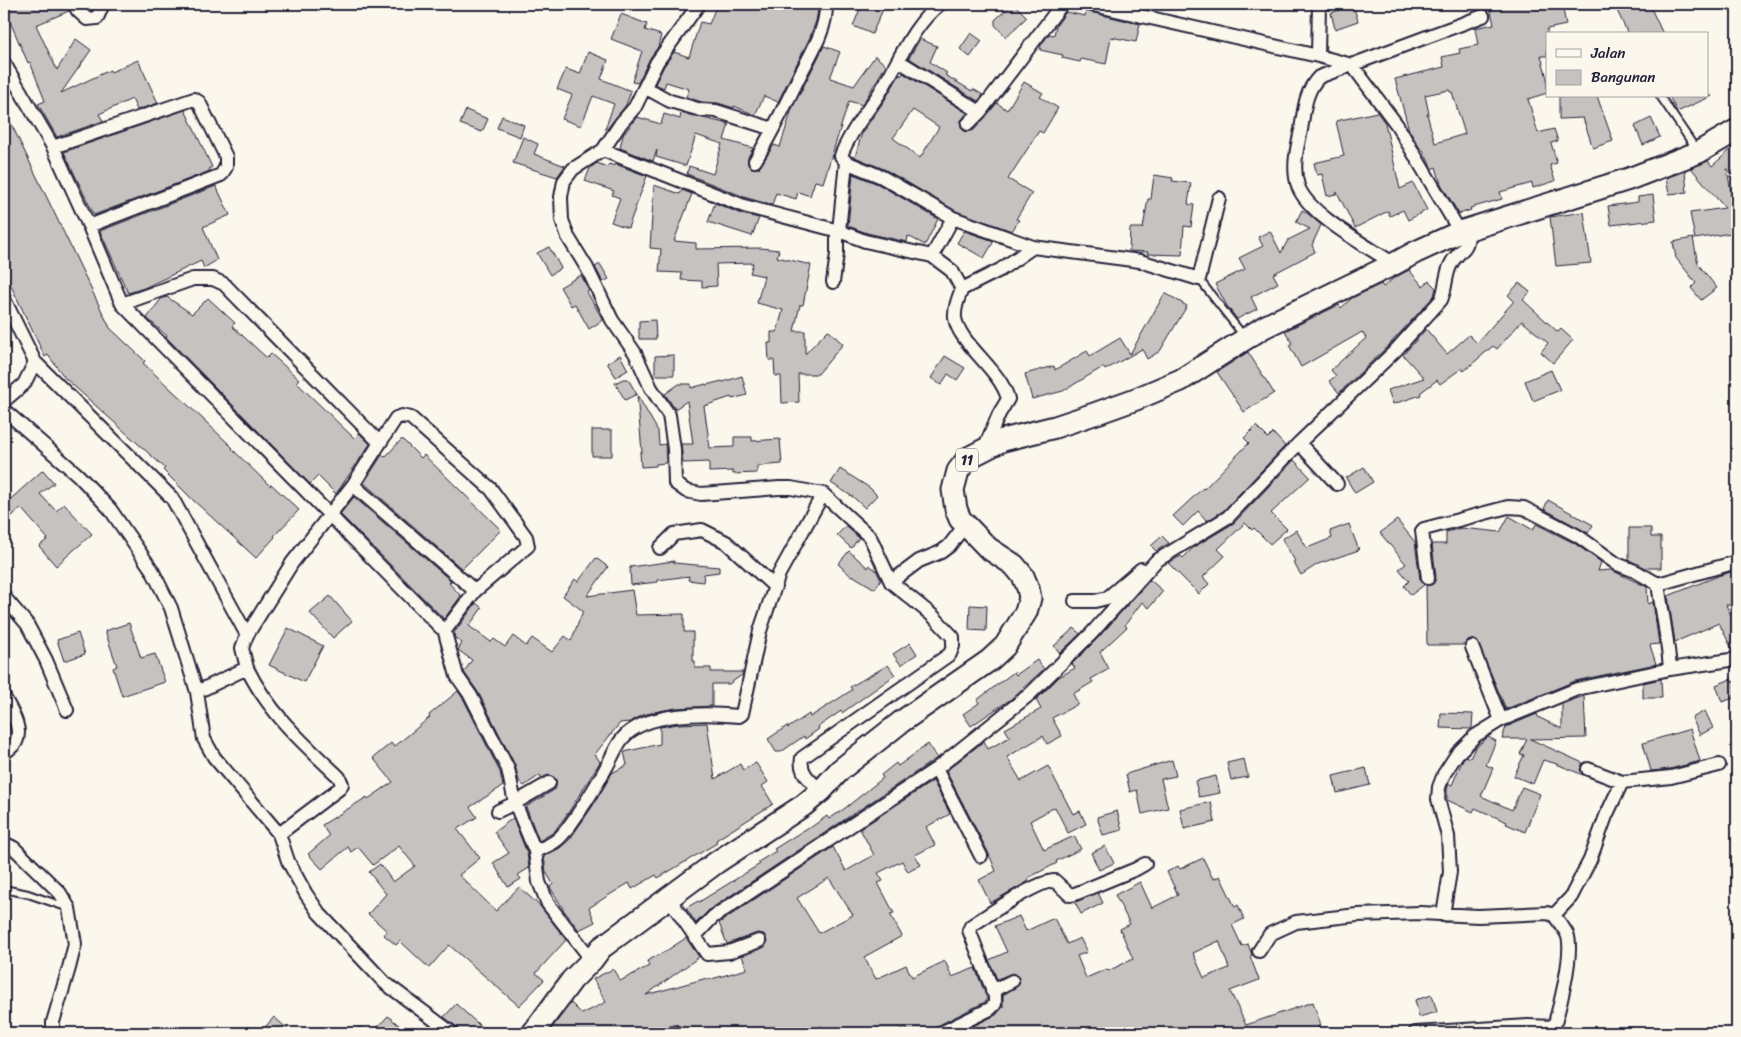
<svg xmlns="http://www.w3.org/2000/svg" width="1741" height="1037" viewBox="0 0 1741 1037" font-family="Sriracha,sans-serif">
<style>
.building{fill:#c6c2c0;stroke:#22223b;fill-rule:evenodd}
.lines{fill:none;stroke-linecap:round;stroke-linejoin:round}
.service-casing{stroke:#22223b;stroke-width:10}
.minor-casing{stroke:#22223b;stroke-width:16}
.trunk-casing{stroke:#22223b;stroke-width:25}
.service{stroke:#fbf7ec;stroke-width:6}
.minor{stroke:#fbf7ec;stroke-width:12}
.trunk{stroke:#fbf7ec;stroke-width:21}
.labels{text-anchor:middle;stroke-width:4;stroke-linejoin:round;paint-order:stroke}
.shield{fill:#fbf7ec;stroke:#636270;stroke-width:1}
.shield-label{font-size:14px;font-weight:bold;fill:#22223b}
</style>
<rect width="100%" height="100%" fill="#fbf7ec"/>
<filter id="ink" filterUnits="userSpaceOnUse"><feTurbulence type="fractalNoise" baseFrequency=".02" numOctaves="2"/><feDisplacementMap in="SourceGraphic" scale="10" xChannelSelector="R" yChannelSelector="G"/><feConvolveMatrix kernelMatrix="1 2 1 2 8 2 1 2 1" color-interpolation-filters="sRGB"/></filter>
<g filter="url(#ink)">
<path class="building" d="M4,4H66L69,11L36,25L57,70L76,39L91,50L61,93L110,70L111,72L138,60L158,103L137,110L132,99L99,114L103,121L57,137L38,104L45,101L30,62L28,63L4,8Z
M717,4H818L816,10H818L816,21L810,37L778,102L764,96L755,115L734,106V108L718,103L702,102L686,97L689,89L666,82L664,88L655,84L664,66L674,52L689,57L700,22L709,24Z
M862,4H876L884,7L872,34L853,26Z
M1012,4H1014L1027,17L1006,37L995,25V20Z
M1489,4H1562L1566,25L1547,29V56H1541L1547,78V93L1528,99L1538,133L1554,129L1558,141L1551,143L1557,163L1550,165L1555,181L1533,188L1532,183L1500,192L1502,199L1470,208L1471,210L1459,214L1441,184L1436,167L1432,169L1423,150H1421L1409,130L1395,79L1444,67L1442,57L1460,53L1459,49L1478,45L1475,28L1494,24ZM1449,90L1450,92H1452L1465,134L1435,143L1427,114H1429L1425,95Z
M1614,4H1649L1663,34H1628Z
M1353,5L1358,21L1335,29L1331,13Z
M1086,11L1140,24L1136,42L1111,37L1106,64L1081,59L1080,62L1062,58L1063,55L1040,50L1041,45L1049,34L1054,35L1056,26L1066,12L1085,16Z
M621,14L647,24L645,30L661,35L658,47L650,58L638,83L632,82L642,51L611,39Z
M971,33L982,41L970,57L960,49Z
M920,39L937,46L930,62L947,73L945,75L972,91L973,89L983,95L978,101L909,58Z
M824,46L840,52L830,78L854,86L875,56L886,65L862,105L849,101L823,183L815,181L810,196L798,192L796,199L776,193L772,205L747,198L687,174L689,166L713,174L722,144L696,135L686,166L656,157L657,150L653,161L620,148L623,135L637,117L661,124L664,114L680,119L681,113L729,124L724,140L753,148L748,157V165L751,168H759L774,145L780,147L792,109Z
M588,52L608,60L601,79L631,91L626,105L607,129H605L614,104L593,96L581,126L562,119L572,95L557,89L566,69L580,74Z
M903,73L967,113L960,122L962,129L966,132L974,130L997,103L1007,110L1024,82L1043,93L1040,97L1058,108L1043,133L1039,131L1008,179L1032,193L1016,219L1019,220L1012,231L956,211L886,170L855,157L862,133L884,101L900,74L901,76ZM913,110L939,127L920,158L893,138Z
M1559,96H1597L1613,141L1593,148L1583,118L1559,119Z
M1669,96H1712L1677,112Z
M4,109L110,328L145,361L143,363L205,421L233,448L232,449L270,486L271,484L299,510L274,536L275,537L256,558L193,500L163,470L165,468L65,378L48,355L45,357L4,271Z
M185,110L212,167L209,169L210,171L94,215L64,152Z
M466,110L488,119L482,132L460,124Z
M1377,112L1385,123L1400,189L1413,183L1427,210L1408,220L1403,210L1390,216L1388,211L1355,228L1337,192L1336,194L1327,196L1322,174L1317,175L1314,163L1344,156L1336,121Z
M502,116L524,125L520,137L497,128Z
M1651,118L1660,137L1643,145L1635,126Z
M523,137L538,144L534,154L565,166L557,177L513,163Z
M1737,144V180L1727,168L1737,232L1695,239L1690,213L1725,208L1691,168L1708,161L1712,166Z
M597,163L607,167L609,164L615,166V164L647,176L628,228L611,222L620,198L612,195L614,191L585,181L590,168Z
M1685,171L1687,192L1669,194L1666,178Z
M853,174L878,184L938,219L925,245L908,236L907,242L867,233L848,226Z
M1154,175L1173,178L1172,181L1191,183L1188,204L1194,205L1191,227L1184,226L1182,255L1147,254L1148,252L1129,251L1130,228H1143L1148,199H1151Z
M654,185L680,194L682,190L692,194L674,241L696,243V249L760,248L779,250L777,257L811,265L803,305H800L794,331H805V354L828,330L843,344L818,374H798L799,402L782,403L781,376H775L774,360H769L768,343H771V332H777L783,310L757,303L764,276L750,273L753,263L716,264L717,286L702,287V281L681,280L682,273L659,272L661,249L650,248Z
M216,186L230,215L203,227L217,260L204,268L201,261L144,288L128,293L100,231Z
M1653,195L1656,220L1611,225L1608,206L1638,202V197Z
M715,203L741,214L759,218L752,236L708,222Z
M1302,210L1307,213L1321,225L1312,245L1315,252L1273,274L1278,283L1251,297L1257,309L1237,319L1227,306L1215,284L1245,269L1239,258L1263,246L1258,237L1270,231L1281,253L1288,240L1310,229L1296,222Z
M1584,212L1591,263L1556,266L1550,217Z
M964,231L994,241L984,258L957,243Z
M1693,238L1698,264L1717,288L1701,300L1691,288L1696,283L1676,258L1673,242Z
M549,247L561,268L550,275L537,253Z
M600,264L609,279L603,282L595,267Z
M1409,270L1423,286L1429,281L1436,288L1434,296L1389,345L1339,393L1329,381L1336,376L1331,370L1366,338L1362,332L1301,367L1289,345L1292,343L1285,331L1339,305L1341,308L1352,298L1381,284L1383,287L1394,278Z
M581,275L589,291L587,292L603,320L589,329L575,304L571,306L560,287Z
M1519,283L1530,292L1523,300L1558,332L1561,329L1573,340L1553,363L1541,352L1548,343L1522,321L1497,349L1493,346L1464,371L1462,368L1440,384L1437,380L1420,393L1421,395L1393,404L1388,390L1424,378L1403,355L1426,329L1447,354L1469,335L1477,343L1514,301L1508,295Z
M1165,293L1187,306L1160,351L1147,359L1142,349L1105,370L1103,367L1063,391L1032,399L1025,374L1054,366L1055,370L1087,351L1090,356L1120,338L1130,354Z
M167,297L192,314L208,298L235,323L232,326L267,358L271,354L299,379L296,382L354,438L359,433L370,444L336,494L318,476L310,484L166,337L167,336L147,318L161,299Z
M655,320L656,339H639V321Z
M1248,352L1274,393L1244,412L1217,372Z
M620,355L628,370L616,377L607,363Z
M674,355V375H655V356Z
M945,356L965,368L957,380L948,374L941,385L931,378Z
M1551,370L1560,390L1533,401L1525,381Z
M742,376L747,395L732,399L731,397L704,406L710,448L734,447V437H752V441L780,439L782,464L757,466V473L733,474V471L709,472V462L683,463L681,444H693L687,401L675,409L665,394L679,384H691V388L706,384V385L722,381L723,382Z
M623,379H628L658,431L659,445L665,444L666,463L656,464V466L641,467L640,452H642L637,394L625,400L615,383Z
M1256,426L1268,438L1273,433L1285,446L1223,511L1207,521L1198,511L1183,526L1173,516L1203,488L1204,489L1249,443L1244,438Z
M592,430H612V456H592Z
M402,439L421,458L424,455L501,530L462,569L364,483L382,455L385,457Z
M1294,460L1310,477L1271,513L1287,529L1270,544L1254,528L1252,530L1245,523L1218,549L1225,556L1203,577L1209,584L1199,594L1168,563L1181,556L1183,558L1194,547L1234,523Z
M1364,467L1373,482L1355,493L1346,478Z
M840,469L870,488L877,495L865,508L853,497L831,483Z
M43,470L54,483L40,494L56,511L64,504L92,534L56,566L39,546L48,539L21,508L4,523V505Z
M354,497L451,581L449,583L461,596L444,619L340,514Z
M1548,500L1593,525L1588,533L1544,509Z
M1509,516L1533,530L1536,524L1574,543L1601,562L1598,571L1611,570L1647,587L1648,604L1653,602L1659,644L1650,645L1656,664L1575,681L1506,709L1477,641L1469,639L1464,645H1427L1426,586L1433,584L1436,577L1432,544H1446V532L1462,528L1500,532Z
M1397,520L1415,542L1420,579L1424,585L1411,595L1404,586L1409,581L1399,569L1406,564L1380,533Z
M1349,524L1359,550L1318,564L1301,575L1293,562L1295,561L1282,539L1296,530L1307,548L1332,538L1330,531Z
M846,526L859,538L851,548L837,535Z
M1629,528H1651V537H1661V568H1646L1629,560Z
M1162,536L1169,543L1156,551L1151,546Z
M849,551L868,568L869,565L876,570L881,580L875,589L852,575L851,576L838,564Z
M596,558L608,567L587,596L632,590L636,615L684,614V632H693V661H695V668H711V672H743L742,675L729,684H712V706L676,708L659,711L643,715L630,722L620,723L595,754L600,762L570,810L554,832L539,841L526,807L554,790L556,787V779L549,775L542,778L540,775L524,786L519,781L515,765L478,692L464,672L472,660L458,650L462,643L455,638L454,633L476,603L482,608L469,626L491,642L494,639L505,647L513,636L526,646L532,638L552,652L565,636L571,641L583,611L563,596L575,579L578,582Z
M674,561V563L719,567V572L704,574L703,582L688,580L689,576L658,580V582L631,585L630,567Z
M1737,570V605H1726L1737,628V651H1733L1719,623L1675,642L1668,596L1718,576Z
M1150,580L1163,591L1149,608L1142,602L1125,625L1127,627L1100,652L1109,669L1091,679L1093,682L1073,694L1078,704L1052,718L1062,736L1047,744L1043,736L1007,757L1021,781L1048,766L1073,814L1080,811L1086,824L1068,833L1055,807L1030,821L1044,850L1074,836L1081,849L1056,861L1057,863L1028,878L1029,881L990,903L979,880L996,871L988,852L946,771L984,741L988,749L1010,737L1005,729L1041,709L1036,700L1059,677L1075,668L1072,664L1097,639Z
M330,596L352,621L333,638L310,613Z
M970,605L987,606L986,631L969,630Z
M129,623L141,658L155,654L165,682L122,696L113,668L117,666L105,631Z
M288,628L323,646L304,682L269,665Z
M1074,628L1080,634L1060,653L1054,646Z
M78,633L85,654L64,661L57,640Z
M910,643L917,654L901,665L893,654Z
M1037,660L1044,669L1011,699L971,726L963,714L979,703L977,700L1014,672L1016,675Z
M888,665L895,675L842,713L841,711L818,727L819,729L805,739L804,736L781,752H776L768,739L787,726L788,728L809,714L810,717L852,690L850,687Z
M1661,679L1662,698H1643V683Z
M1731,679L1732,682L1737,680V697L1722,702L1716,685Z
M458,691L464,700L500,772L503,786L470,807L477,817L457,829L480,858L459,875L496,911L519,887L541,907L566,940L536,973L544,980L519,1006L449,945L429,968L400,941L396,945L384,935L387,931L368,914L386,894L369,872L380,864L393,882L415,866L399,846L373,865L358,847L351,852L348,847L322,869L308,854L329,836L322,825L367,797L368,799L393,782L373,758L391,743L394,747L430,717L429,715Z
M1584,696L1586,738L1530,739L1583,763L1580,770L1583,775L1554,763L1543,760L1533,784L1514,776L1524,755L1520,754L1527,739H1502L1506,727L1537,714L1538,717L1562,729V704Z
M1705,711L1713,728L1700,735L1692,718Z
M1441,713L1473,714L1472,728L1470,729L1440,728Z
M707,723L715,779L740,764L743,770L756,763L768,782L762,786L773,804L716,840L717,843L658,878L656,875L632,889L629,883L606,897L589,908L595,922L579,930L565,912L550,887L553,884L546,872L544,856L560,848L570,839L592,807L612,773L627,765L624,752L660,744V727L678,724Z
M1690,729L1700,761L1670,769L1651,771L1643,743Z
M1488,737L1496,741L1486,765L1493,768L1481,796L1512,810L1522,787L1540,794L1525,832L1506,824L1507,822L1475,808L1473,812L1447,800V789L1449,784L1452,785L1463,759L1466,756L1470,758L1475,748Z
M928,744L937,758L709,910L696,923L686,908L698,901L699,902L760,864L758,862L776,851L774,849L809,827L810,828L827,816L829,819L844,809L883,778L881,775L896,763L898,766Z
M1244,759L1248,777L1231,780L1227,763Z
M1172,760L1176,776L1161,779L1168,808L1142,814L1137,790L1130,792L1126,774Z
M1366,768L1370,785L1337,793L1333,776Z
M1216,776L1220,793L1199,797L1195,781Z
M933,781L950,814L926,827L935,845L915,855L921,865L908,872L902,861L878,873L883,881L878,883L894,913L890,914L902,936L864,957L876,979L906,965L912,977L945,961L952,977L975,968L987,998L985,1002L937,1026L934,1029L933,1033H909L906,1027L893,1033H825L821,1026L807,1033H682L680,1026L675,1024L668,1026L663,1032L659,1033H548L571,1003L582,1014L606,1002L593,979L613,969L620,981L649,966L647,961L666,951L686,938L699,957L646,995L707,978L708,980L747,969L742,956L765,947L767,943L766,938L764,934L757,933L727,944L719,923L833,847L846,871L874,855L860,829ZM829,878L853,915L819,933L797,898Z
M1211,802L1215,822L1184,829L1180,809Z
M1117,811L1122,830L1103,835L1097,817Z
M513,818L527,853L529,868L518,875L521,879L508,887L493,863L509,853L494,832Z
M1105,846L1114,863L1099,870L1091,853Z
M1203,858L1213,879L1220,876L1235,907L1238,905L1244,919L1232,925L1242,946L1248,944L1252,955L1250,956L1259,980L1230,991L1246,1025L1313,1002L1321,1025L1318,1026L1321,1033H1076L1074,1028L1059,1033H959L996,1015L1003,1007V995L1019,985V978L1013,973L997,979L989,960L1007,952L995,926L1019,916L1026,931L1054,918L1067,944L1080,938L1087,952L1077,956L1086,978L1107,969L1108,971L1133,959L1120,929L1130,924L1115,895L1140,882L1152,908L1178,895L1167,872L1178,866L1180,869ZM1219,941L1229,968L1204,978L1193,953Z
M1098,893L1103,903L1081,914L1075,902Z
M1432,995L1437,1012L1419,1017L1415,1000Z
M456,1004L488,1033H460L457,1027L444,1017Z
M388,1016L408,1033H372Z
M274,1017L292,1033H260Z"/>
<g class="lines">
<g class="service-casing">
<path id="service" d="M1660,96L1696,149
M1199,279L1243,335
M4,889L28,894L66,907
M360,1032L361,1033"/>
</g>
<g class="minor-casing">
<path id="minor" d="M74,4L78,11L87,19L97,18L103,4
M699,4L657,62L635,107L621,123L603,150L744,206L839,231L846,162L882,177L953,218L932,256
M1089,4L1318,56L1352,65L1397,125L1460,232
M1318,56L1319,4
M899,61L980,112L968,124
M4,63L53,147L89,226L122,304L441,628H447L475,591
M646,88L670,101L701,110L716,111L773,129
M980,112L1062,4
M53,147L194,99L199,102L226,157V167L221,175L89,226
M603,150L573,169L564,181L561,197L562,220L568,237L587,268L612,320L635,353L651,388L669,415L674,449L675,483L686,491L701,494L779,488H791L823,494L870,537L891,582L933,616L953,637V646L950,654L802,758C799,773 811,781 821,791
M755,161C772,133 786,104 800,75C811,53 827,29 826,4
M846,162L841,156L842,153C851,132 864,115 877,97C897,67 911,26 940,4
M953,218L1033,247L1140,261L1199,279L1219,198
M839,231L865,241L932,256L952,271L962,289
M1394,264C1369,247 1308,215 1298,186C1292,168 1297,148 1301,130C1304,111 1305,91 1319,77L1483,16
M833,282L837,254V230
M962,289C958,298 954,308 955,318C959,344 1001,370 1008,399L999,414L984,449
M962,289L1000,270L1033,247
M4,299L35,362L24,384L4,401
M122,304L193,279H213L224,284L379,442
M35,362L172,498L247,635
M4,410L78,475L110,509L152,570L171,608L197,692L204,739L214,757L279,834L288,861L306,894L319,913L385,983L452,1033
M1299,443L1337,484
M660,548L674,534L702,530L726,542L775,587
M1428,578L1422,531L1424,529L1508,507L1524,508L1578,536L1617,564L1635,571L1658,584L1737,562
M891,582L919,561L941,552L949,546L966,524
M1658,584C1662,612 1668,640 1670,669
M4,597L27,624L46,660L67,710
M1075,601H1095L1107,598L1141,569
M444,629L457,676L471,696L508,769L515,803L549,783
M1472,647L1501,720
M247,668C268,712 304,744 339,777L342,784L340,788L279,834
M197,692L247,668L242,648L247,635L292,563L353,485L396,418L402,416L411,418L491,489L526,537L528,546L475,591L353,485
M4,697C10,709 23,728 16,742C13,747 8,750 4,753
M936,769L981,856
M1588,769L1622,782
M498,811L515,803L535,851L539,882L548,904L592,960
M4,843L14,848L60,893L69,908L75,944L69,968L53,1022V1033
M535,851C560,842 562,836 577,815C588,799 598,783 607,766C612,757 616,747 622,739C645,711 707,713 739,716L742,714L760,631L779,574L823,494
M668,897L707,954L729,952L759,941
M1443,915L1450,872L1448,836L1438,799L1439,787L1444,774L1457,754L1475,736L1501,720L1577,689L1670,669L1737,659
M1554,915L1571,897L1590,860L1606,816L1622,782L1671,777L1719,765
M696,935L713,917L936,769L1030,694L1091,634L1156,561L1228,517L1299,443L1395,351L1441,300C1446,289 1445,277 1450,266C1458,248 1469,254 1468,229
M1259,951L1270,934L1296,922L1357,915L1421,913L1478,916L1547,913L1554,915C1558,921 1564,928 1567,934C1575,951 1558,1014 1552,1033
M992,991L1012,981
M671,1033L674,1032
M941,1033L990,1009L995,1004V996L969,930L971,926C988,915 1038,880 1055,881L1070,895L1075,894L1136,869L1145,864
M1415,1033L1528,1026L1554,1027"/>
</g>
<g class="trunk-casing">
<path id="trunk" d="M533,1033L572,980L592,960L601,948L717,862L804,805L821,791L840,770L901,722L990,660L1005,646L1026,612L1030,598L1028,588L1023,576L1014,565L988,548L960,519L956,509L953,490L958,471L968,458L1003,440L1055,427L1097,413L1136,399L1181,380L1264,327L1394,264L1416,252L1460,232L1629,179L1699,152L1737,130"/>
</g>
<use href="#service" class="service"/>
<use href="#minor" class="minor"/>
<use href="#trunk" class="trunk"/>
</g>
</g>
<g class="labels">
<rect class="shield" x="956" y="448.5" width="22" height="23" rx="4"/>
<g class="shield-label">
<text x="967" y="465">11</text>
</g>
</g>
<rect width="1741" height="1037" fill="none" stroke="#fbf7ec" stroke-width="20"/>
<rect x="10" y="10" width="1721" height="1017" fill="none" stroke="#22223b" stroke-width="2" filter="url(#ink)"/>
<rect x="1546" y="32" width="162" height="65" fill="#fbf7ec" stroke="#a4a2a5"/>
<rect x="1556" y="49" width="25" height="8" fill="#fbf7ec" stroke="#a4a2a5"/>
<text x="1591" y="58" font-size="15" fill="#22223b">Jalan</text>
<rect x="1556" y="70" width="25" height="15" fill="#c6c2c0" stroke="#a4a2a5"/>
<text x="1591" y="82" font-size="15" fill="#22223b">Bangunan</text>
</svg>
